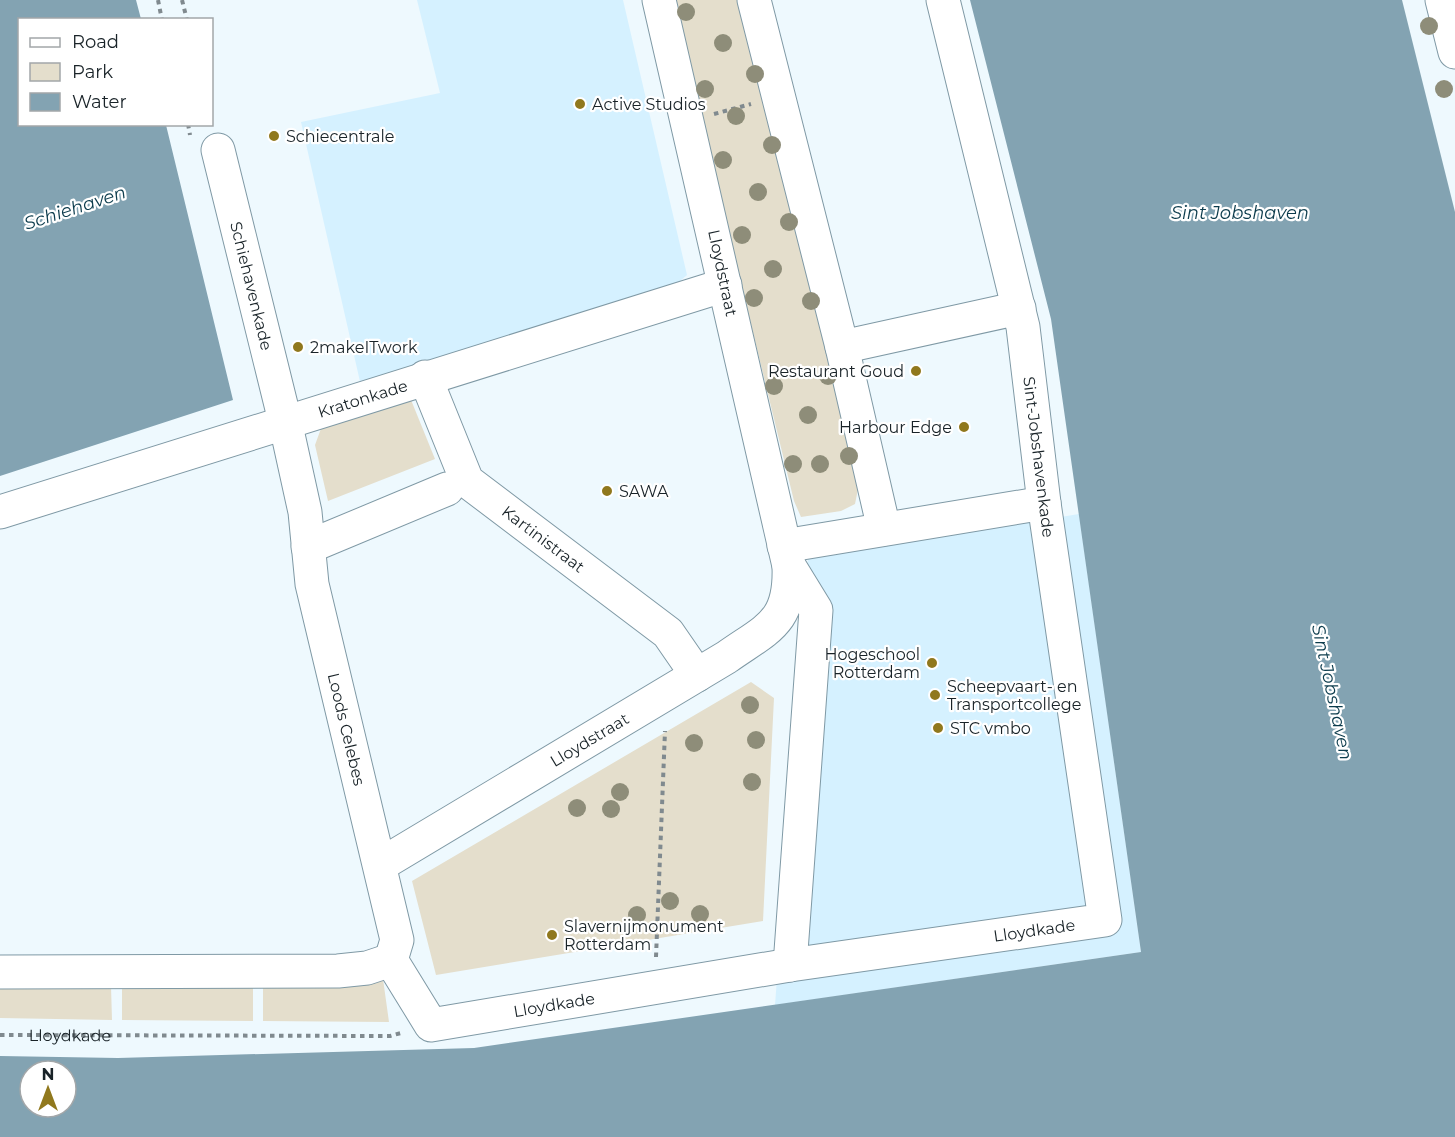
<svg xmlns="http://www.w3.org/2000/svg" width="1455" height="1137" viewBox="0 0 1455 1137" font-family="Montserrat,sans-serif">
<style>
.built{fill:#d5f1ff}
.green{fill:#e4decc}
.water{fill:#83a3b2;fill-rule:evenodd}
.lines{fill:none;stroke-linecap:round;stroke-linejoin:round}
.minor-casing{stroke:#7f99a5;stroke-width:35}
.path{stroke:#808a8f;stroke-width:4;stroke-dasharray:4.5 4.5;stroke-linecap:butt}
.minor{stroke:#fff;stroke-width:33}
.tree{fill:#8e8d79}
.poi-dot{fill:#90781d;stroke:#fff;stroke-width:2}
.labels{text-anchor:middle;stroke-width:4.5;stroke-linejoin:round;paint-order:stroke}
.poi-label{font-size:16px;fill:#192328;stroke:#fff;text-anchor:start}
.street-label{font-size:16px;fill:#192328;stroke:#fff}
.water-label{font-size:18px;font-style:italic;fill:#0b3b4c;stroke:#fff}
</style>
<rect width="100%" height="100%" fill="#eef9fe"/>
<path class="built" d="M417,0H623L687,275L673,287L361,386L301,122L440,93Z
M1079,514L1141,952L775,1005L808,558Z"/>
<path class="green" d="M672,0H741L860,479L855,504L841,511L801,517L794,501Z
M409,395L435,459L328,501L315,445L323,423Z
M751,682L774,698L763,921L436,975L412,881Z
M383,979L389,1022L263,1021V986Z
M0,986H111L112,1020L0,1018Z
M122,986H253V1021L122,1020Z"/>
<path class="water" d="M0,0H136L141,19L20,20V124L166,125L233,400L0,476Z
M970,0H1402L1455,212V1137H0V1056L118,1058L474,1048L1141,952L1051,319ZM30,1071H66V1107H30Z"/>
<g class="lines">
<g class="minor-casing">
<g id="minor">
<path d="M754,0L842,347L884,529"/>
<path d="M1442,0L1455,52"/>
<path id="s2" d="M218,150L285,421L305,512L312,584L397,940L391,960"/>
<path d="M842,347L1019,308"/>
<path id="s3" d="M425,377L467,481L668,633L697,675"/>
<path id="s4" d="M0,512L725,285"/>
<path d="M784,546L1044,503"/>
<path d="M308,547L447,489"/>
<path d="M789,566L816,610L790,965"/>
<path id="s5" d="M380,865L727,657C768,628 791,623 789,566L659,0"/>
<path id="s6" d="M391,960L431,1025L790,965L1105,920L1044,503L1023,327L943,0"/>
<path d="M0,972L338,971L367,968L391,960"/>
</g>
</g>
<g class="path">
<path d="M158,0L162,20"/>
<path d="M182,0L187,20"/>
<path d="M714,114L751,104"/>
<path d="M188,124L190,135"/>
<path d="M656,957L665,731"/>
<path id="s1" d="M0,1035L390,1036L401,1033"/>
</g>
<use href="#minor" class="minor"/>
</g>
<g class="tree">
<circle cx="686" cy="12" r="9"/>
<circle cx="1429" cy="26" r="9"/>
<circle cx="723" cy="43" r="9"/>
<circle cx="755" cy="74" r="9"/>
<circle cx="705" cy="89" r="9"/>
<circle cx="1444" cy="89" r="9"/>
<circle cx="736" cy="116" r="9"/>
<circle cx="772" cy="145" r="9"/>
<circle cx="723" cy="160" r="9"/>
<circle cx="758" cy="192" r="9"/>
<circle cx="789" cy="222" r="9"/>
<circle cx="742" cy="235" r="9"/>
<circle cx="773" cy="269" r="9"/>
<circle cx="754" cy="298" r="9"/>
<circle cx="811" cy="301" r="9"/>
<circle cx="828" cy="376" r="9"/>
<circle cx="774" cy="386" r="9"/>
<circle cx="808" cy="415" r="9"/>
<circle cx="849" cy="456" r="9"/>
<circle cx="793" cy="464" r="9"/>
<circle cx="820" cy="464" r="9"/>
<circle cx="750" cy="705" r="9"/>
<circle cx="756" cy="740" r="9"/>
<circle cx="694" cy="743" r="9"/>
<circle cx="752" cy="782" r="9"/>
<circle cx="620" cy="792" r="9"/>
<circle cx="577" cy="808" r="9"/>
<circle cx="611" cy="809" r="9"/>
<circle cx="670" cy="901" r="9"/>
<circle cx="700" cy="914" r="9"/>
<circle cx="637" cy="915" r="9"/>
</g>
<g class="poi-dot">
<circle cx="580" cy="104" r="6"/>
<circle cx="274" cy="136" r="6"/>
<circle cx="298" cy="347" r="6"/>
<circle cx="916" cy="371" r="6"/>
<circle cx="964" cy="427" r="6"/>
<circle cx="607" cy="491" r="6"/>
<circle cx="932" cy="663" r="6"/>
<circle cx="935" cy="695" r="6"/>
<circle cx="938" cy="728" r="6"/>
<circle cx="552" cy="935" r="6"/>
</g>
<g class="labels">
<g class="poi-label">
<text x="592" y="110">Active Studios</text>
<text x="286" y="142">Schiecentrale</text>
<text x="310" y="353">2makeITwork</text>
<text x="904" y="377" text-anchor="end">Restaurant Goud</text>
<text x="952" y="433" text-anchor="end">Harbour Edge</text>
<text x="619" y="497">SAWA</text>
<text x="920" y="660" text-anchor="end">Hogeschool<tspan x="920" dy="18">Rotterdam</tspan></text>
<text x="947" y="692">Scheepvaart- en<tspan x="947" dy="18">Transportcollege</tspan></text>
<text x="950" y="734">STC vmbo</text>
<text x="564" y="932">Slavernijmonument<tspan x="564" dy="18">Rotterdam</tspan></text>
</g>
<g class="street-label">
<text transform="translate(723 273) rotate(78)" y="6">Lloydstraat</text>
<text dy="6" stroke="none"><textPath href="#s2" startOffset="140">Schiehavenkade</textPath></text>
<text dy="6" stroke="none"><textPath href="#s4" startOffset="380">Kratonkade</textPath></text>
<text transform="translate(1039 457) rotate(83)" y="6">Sint-Jobshavenkade</text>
<text dy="6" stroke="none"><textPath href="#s3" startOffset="208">Kartinistraat</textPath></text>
<text dy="6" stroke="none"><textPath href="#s2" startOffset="594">Loods Celebes</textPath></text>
<text dy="6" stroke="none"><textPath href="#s5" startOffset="244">Lloydstraat</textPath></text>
<text dy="6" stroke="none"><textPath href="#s6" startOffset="687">Lloydkade</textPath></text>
<text dy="6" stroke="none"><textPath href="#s6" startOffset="201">Lloydkade</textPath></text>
<text dy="6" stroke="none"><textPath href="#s1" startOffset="70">Lloydkade</textPath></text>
</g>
<g class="water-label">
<text transform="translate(75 208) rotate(-18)" y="6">Schiehaven</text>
<text x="1240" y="219">Sint Jobshaven</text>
<text transform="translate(1332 692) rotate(78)" y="6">Sint Jobshaven</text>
</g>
</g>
<rect x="18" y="18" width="195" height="108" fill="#ffffff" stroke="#a3a7a9" stroke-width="1.5"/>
<rect x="30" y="38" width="30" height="9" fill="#ffffff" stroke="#a3a7a9" stroke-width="1.5"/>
<text x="72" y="48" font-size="18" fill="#192328">Road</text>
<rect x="30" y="63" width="30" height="18" fill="#e4decc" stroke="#a3a7a9" stroke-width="1.5"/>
<text x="72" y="78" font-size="18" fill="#192328">Park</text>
<rect x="30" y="93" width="30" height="18" fill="#83a3b2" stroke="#a3a7a9" stroke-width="1.5"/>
<text x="72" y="108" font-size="18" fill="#192328">Water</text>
<g transform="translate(48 1089)"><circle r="28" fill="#ffffff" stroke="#a3a7a9" stroke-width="1.5"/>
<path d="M0-4.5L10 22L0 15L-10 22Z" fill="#90781d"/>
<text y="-9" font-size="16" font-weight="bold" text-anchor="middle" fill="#192328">N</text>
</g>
</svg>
